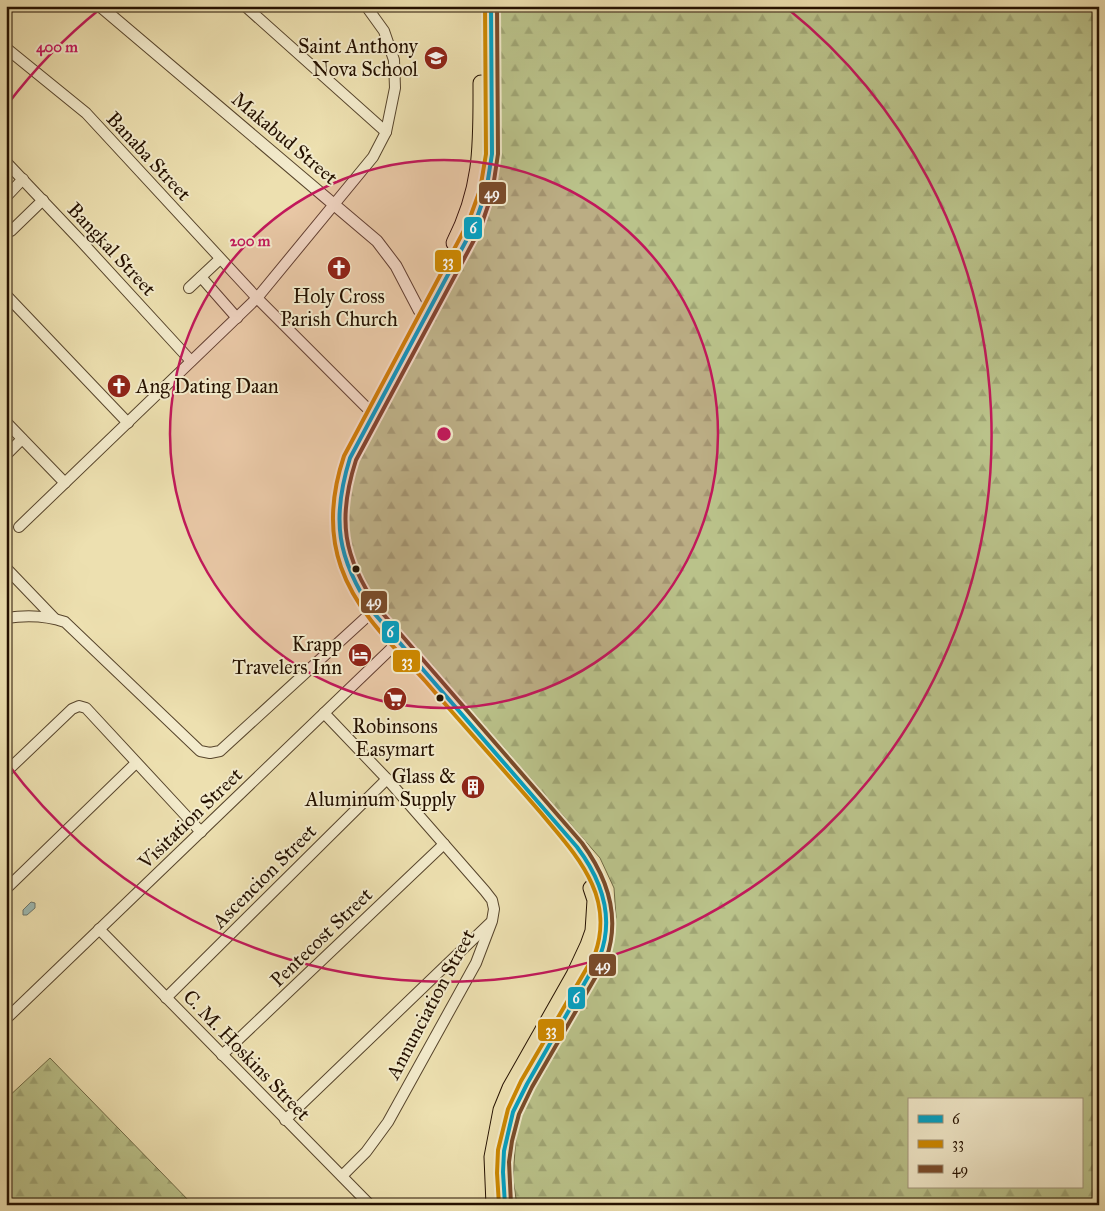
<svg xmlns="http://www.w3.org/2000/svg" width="1105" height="1211" font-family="'IM FELL Great Primer',serif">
<defs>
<pattern id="forest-firs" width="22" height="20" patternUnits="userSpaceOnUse" patternTransform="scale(1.25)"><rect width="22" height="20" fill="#bac28a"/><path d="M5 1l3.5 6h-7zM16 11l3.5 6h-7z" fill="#a0a675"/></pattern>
</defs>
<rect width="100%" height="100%" fill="#ede0b0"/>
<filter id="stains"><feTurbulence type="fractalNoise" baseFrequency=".004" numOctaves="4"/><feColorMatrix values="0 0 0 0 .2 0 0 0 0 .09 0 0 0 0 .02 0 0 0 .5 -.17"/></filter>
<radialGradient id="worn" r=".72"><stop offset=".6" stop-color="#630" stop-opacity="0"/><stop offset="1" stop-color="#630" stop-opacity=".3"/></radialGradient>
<g fill="url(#forest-firs)" stroke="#706a45" fill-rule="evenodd">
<path d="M496,6H1099V1205H517L513,1179L517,1121L608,951L616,917L614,888L600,858L371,595L360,577L352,558L347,537L345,491L354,464L478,231L497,183ZM909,1100H1081V1187H909Z"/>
<path d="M50,1058L193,1205H6V1099Z"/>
</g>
<path fill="#9dbbb5" stroke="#6d776d" d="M31,902L35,903V908L27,915H23V910Z"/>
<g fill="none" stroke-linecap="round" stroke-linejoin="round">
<g stroke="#57452c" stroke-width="12">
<g id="minor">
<path d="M245,6L386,132"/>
<path d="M6,48L86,113L257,298L366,407L375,411"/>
<path d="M6,162L80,240L191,361"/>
<path d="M6,197L23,179"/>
<path d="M11,231L43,200"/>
<path d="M201,277L237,318"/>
<path d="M189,288L220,259"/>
<path d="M6,295L128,423"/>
<path d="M6,422L65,483"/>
<path d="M6,455L22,439"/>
<path d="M19,527L257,298L373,157L386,132L395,88L394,60L384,31L366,6"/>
<path d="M6,568L54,618"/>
<path d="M6,618C26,615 45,615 65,622L200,751L210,753L220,751L372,612"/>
<path d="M324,713L387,779L485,891L492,900L494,909L492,921L476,963L388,1122L366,1152L342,1176"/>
<path d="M6,772L72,709L79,706L86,708L201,832"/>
<path d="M6,889L136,763"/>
<path d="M99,929L370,1205"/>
<path d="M166,998L387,779"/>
<path d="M6,1019L398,642"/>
<path d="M222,1055L444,844"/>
<path d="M285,1120L490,923"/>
</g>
</g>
<g stroke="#57452c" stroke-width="13">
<path id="tertiary" d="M100,6L377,241L396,266L419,310L425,317"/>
</g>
<g stroke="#251100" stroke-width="17">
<g id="primary">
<path d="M491,6L492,154L486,192L474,226L350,458C338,492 334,531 347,566C364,610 399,643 430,678C479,734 530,789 577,847C600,876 614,912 603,949C597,968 584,986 574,1002C562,1023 550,1044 538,1065C528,1082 517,1099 511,1119C502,1147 501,1176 505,1205"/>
<path d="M454,243C483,186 481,144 481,83"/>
<path d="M494,1205L492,1157L501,1110L510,1088L574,975L588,945L593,931L594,916L595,900L591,888"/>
</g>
</g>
<use href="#minor" stroke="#f3ebcc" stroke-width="10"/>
<use href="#tertiary" stroke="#f3ebcc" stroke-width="11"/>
<use href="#primary" stroke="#ede0b0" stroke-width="15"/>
<g stroke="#f3ebcc" stroke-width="8">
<path id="bus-1" d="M491,6L492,154L486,192L474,226L350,458C331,519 337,559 373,612L577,847C601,879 615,916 600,956L527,1084L513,1112L504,1151L503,1172L505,1205"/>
</g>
<g stroke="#f3ebcc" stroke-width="8">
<path id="bus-2" d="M485,6L486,154L480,190L468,223L344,456C332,492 328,530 341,567C357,613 394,647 426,682C464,726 503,769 541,813C559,835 580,857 592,884C602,906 603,931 595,954L521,1081L508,1109L498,1150L497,1173L499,1205"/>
</g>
<g stroke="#f3ebcc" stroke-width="8">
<path id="bus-3" d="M497,6L498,154L492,194L480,229L356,460C337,519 343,557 378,608L582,843C607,877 621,917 606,959L532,1087L519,1114L512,1141L509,1162L511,1204"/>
</g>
<use href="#bus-1" stroke="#02a1c4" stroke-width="4"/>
<use href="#bus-2" stroke="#cd8800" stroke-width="4"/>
<use href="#bus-3" stroke="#7a4b2a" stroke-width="4"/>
</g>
<circle cx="444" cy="434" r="274" fill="#c2185b" fill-opacity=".12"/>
<g fill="none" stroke="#c2185b" stroke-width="2.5">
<circle cx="444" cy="434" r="274"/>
<path d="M7 105A547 547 0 0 1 100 9M788 9A547 547 0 1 1 7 763"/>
</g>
<defs>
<g id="school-disc" transform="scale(1.25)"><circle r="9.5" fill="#8f2418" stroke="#f3ebcc"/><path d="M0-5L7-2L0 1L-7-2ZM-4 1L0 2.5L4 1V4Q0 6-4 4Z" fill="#fff"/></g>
<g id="church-disc" transform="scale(1.25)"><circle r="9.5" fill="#8f2418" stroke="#f3ebcc"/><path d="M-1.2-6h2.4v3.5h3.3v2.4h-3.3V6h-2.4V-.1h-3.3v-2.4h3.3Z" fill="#fff"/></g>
<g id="hotel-disc" transform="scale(1.25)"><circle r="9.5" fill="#8f2418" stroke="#f3ebcc"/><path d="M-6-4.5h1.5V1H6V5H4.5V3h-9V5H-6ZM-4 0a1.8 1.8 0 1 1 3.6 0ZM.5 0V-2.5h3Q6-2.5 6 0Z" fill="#fff"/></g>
<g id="supermarket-disc" transform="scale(1.25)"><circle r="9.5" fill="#8f2418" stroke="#f3ebcc"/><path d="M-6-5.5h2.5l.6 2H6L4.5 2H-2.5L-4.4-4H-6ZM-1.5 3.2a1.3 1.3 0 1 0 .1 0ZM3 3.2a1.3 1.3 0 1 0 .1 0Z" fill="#fff"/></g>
<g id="building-disc" transform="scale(1.25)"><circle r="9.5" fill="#8f2418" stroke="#f3ebcc"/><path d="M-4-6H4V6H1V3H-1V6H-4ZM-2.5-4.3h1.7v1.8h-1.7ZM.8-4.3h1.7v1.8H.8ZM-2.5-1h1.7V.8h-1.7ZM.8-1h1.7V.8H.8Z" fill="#fff"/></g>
</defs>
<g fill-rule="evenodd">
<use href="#school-disc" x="436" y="58"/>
<use href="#church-disc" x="339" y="268"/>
<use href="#church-disc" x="119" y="386"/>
<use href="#hotel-disc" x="360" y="655"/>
<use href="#supermarket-disc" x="395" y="699"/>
<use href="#building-disc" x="473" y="787"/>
</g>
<g fill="#251100" stroke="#f3ebcc" stroke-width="2">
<circle cx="356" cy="569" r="4.5"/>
<circle cx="440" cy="698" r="4.5"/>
</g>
<g text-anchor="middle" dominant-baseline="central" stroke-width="4" stroke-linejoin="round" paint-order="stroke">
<g font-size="20" fill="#251100" stroke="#f3ebcc" text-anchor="end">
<text x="418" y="46">Saint Anthony<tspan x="418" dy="23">Nova School</tspan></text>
<text x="339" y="296" text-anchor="middle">Holy Cross<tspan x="339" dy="23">Parish Church</tspan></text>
<text x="136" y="386" text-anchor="start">Ang Dating Daan</text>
<text x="342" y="644">Krapp<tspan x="342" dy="23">Travelers Inn</tspan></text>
<text x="395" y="726" text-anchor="middle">Robinsons<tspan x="395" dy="23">Easymart</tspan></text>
<text x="456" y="776">Glass &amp;<tspan x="456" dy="23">Aluminum Supply</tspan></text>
</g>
<g font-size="20" fill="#251100" stroke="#f3ebcc">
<text transform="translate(285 138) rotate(40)">Makabud Street</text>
<text transform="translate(149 156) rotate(47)">Banaba Street</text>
<text transform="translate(112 249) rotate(47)">Bangkal Street</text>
<text transform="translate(190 818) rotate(-44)">Visitation Street</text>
<text transform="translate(264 876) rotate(-45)">Ascencion Street</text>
<text transform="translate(321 937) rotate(-44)">Pentecost Street</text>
<text transform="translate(430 1004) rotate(-62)">Annunciation Street</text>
<text transform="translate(247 1055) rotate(46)">C. M. Hoskins Street</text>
</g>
</g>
<circle cx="444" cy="434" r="8" fill="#c2185b" stroke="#f3ebcc" stroke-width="2.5"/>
<g font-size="15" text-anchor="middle" font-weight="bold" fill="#c2185b" stroke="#f3ebcc" stroke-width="4" stroke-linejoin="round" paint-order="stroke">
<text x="57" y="52">400 m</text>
<text x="250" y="246">200 m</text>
</g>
<g stroke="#f3ebcc" stroke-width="2">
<rect x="478" y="181" width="29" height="24" rx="5" fill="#7a4b2a"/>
<rect x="463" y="216" width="20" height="24" rx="5" fill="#02a1c4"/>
<rect x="434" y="249" width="28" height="24" rx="5" fill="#cd8800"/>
<rect x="360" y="590" width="28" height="24" rx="5" fill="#7a4b2a"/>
<rect x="381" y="620" width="19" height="24" rx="5" fill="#02a1c4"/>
<rect x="392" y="649" width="29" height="24" rx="5" fill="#cd8800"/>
<rect x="588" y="953" width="29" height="24" rx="5" fill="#7a4b2a"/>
<rect x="567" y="986" width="19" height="24" rx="5" fill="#02a1c4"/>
<rect x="537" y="1018" width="28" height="24" rx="5" fill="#cd8800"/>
</g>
<g font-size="14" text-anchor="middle" font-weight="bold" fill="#fff">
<text x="492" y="198">49</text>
<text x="473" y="233">6</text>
<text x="448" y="266">33</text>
<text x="374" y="606">49</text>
<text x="390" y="637">6</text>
<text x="407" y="666">33</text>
<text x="603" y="970">49</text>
<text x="576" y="1003">6</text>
<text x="551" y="1035">33</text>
</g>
<rect width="1105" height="1211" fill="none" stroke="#ede0b0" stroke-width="25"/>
<rect x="8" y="8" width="1090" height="1196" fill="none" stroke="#251100" stroke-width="2.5"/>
<rect x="12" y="12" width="1080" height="1186" fill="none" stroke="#251100"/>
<rect x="908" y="1098" width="175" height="90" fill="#f3ebcc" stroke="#a1947a"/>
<rect x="918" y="1115" width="25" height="8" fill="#02a1c4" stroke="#a1947a"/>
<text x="952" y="1124" font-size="15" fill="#251100">6</text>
<rect x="918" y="1140" width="25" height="8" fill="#cd8800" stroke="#a1947a"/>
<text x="952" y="1148" font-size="15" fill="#251100">33</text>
<rect x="918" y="1165" width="25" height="8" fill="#7a4b2a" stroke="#a1947a"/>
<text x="952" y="1174" font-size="15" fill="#251100">49</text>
<rect width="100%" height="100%" filter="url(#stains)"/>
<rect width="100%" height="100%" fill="url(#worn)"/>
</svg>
